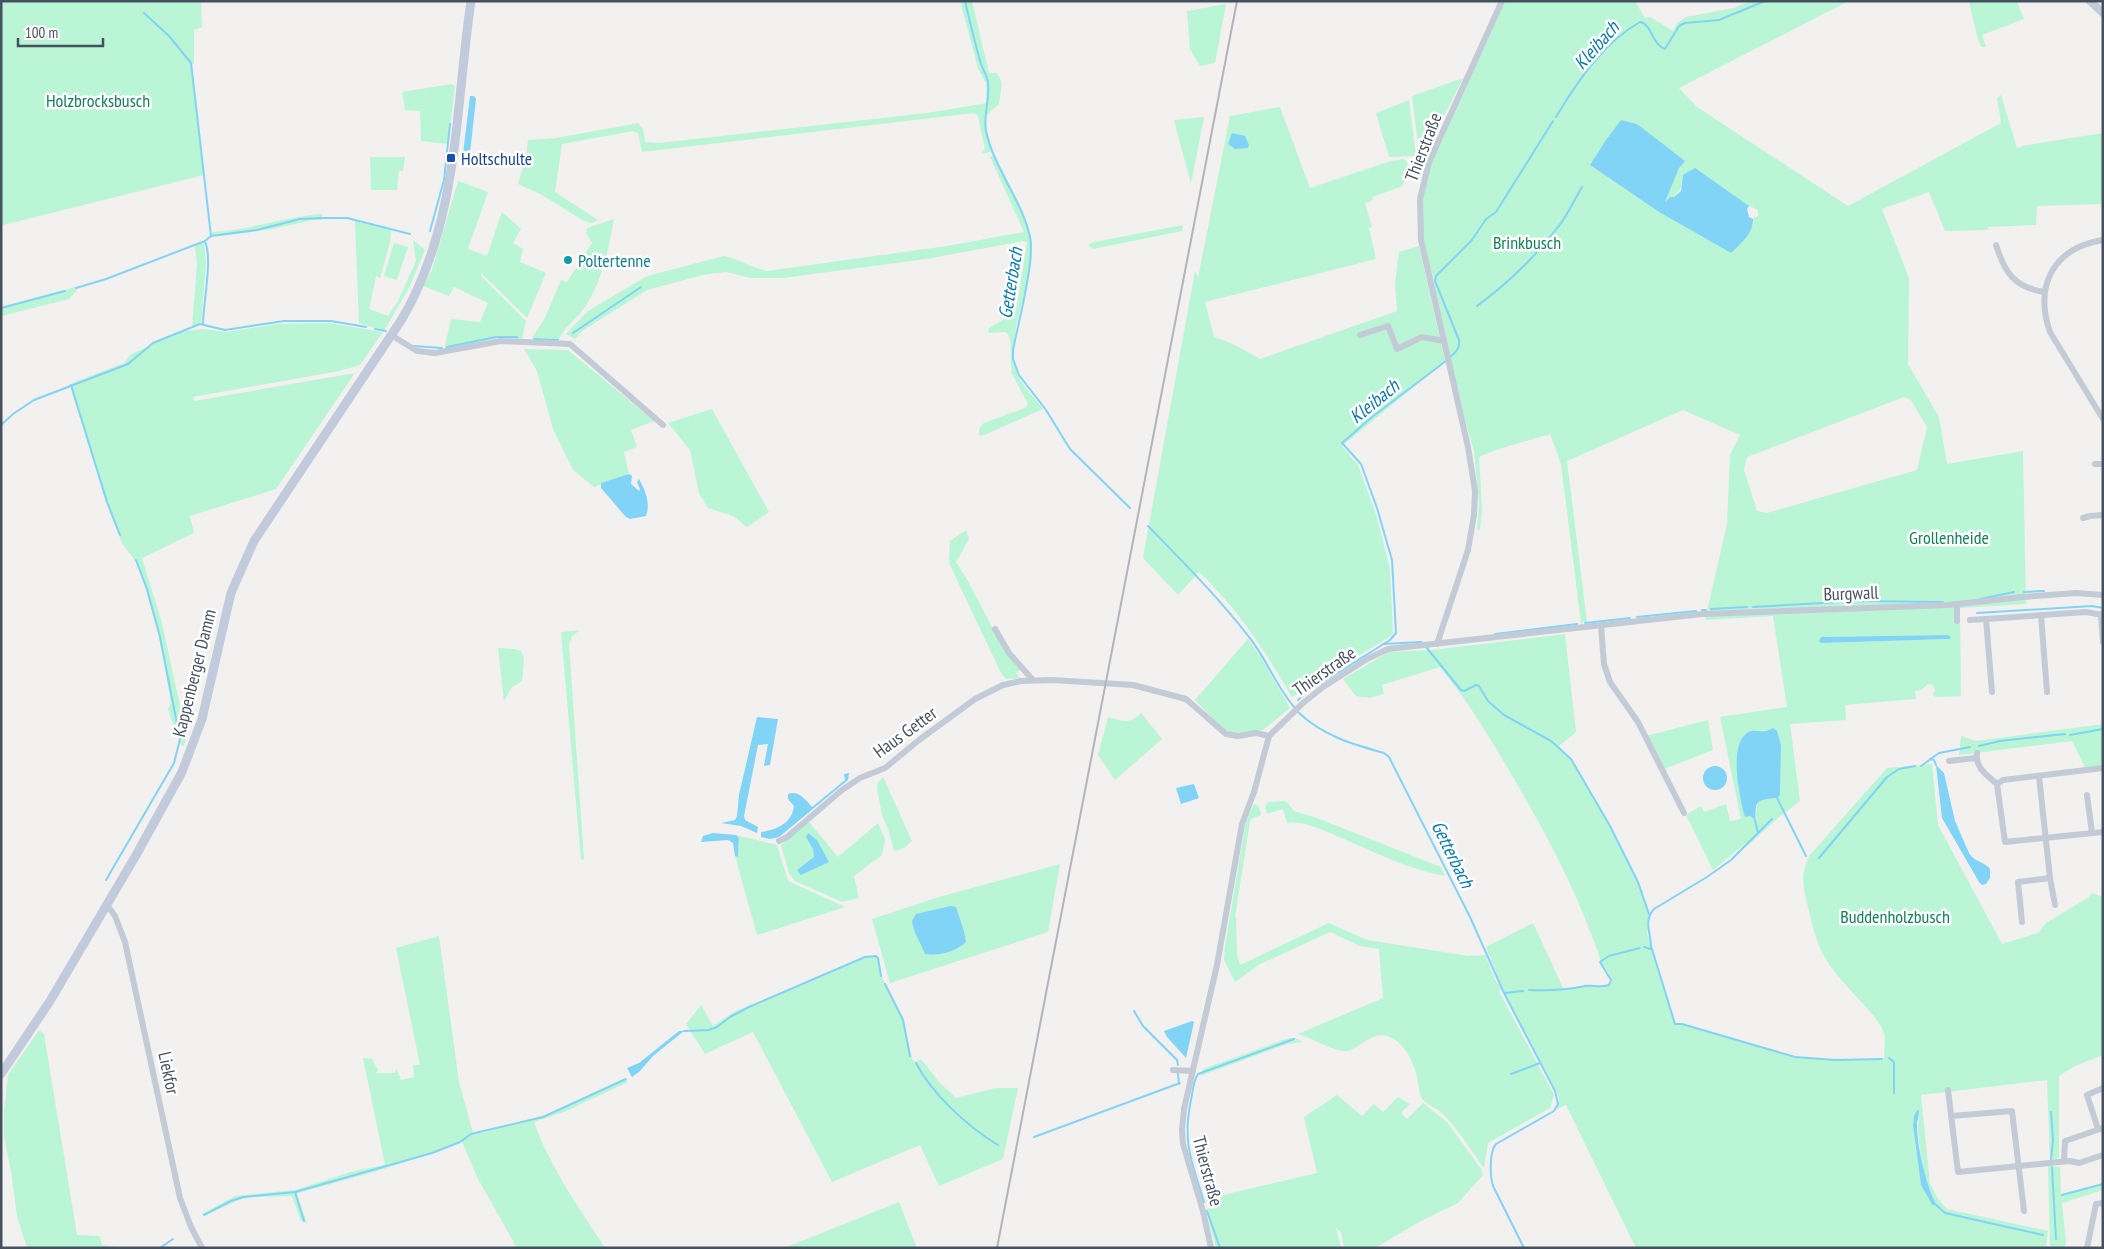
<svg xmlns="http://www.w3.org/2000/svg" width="2104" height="1249" font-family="'PT Sans Narrow',sans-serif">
<rect width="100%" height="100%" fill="#f3f0f0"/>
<g fill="#baf5d6" fill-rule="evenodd">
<path d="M1,1H201L202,27L194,30V64H192L204,175L3,225L1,222Z"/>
<path d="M960,1H972L989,73H997L1002,83L999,104L986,116L987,132L993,151L981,154L985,149L978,116L974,113L642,152L638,133L633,131L562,144L555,192L598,220L592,223L584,221L542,195L518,184L526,158L528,140L556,138L638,123L643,129L645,142L659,143L927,113L987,103L986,83L978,68Z"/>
<path d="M1504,1H1635L1645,18L1650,17L1673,31L1677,23L1686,17L1733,8L1750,1H1849L1679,88L1697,107L1848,206L2001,123L1997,98L2001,95L2017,148L2027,145L2103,133V204L2037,206L2036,225L1988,227V230L1945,231L1929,192L1882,209L1909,278L1908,364L1939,417L1947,464L2023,451L2026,604L1960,608L1961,696L1936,697L1933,695L1935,690L1933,685L1928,684L1921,690L1915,691L1916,699L1845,705L1846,720L1790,724L1800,801L1778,818L1747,846L1746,843L1713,870L1686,815L1701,806L1704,812L1726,804L1730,821L1741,819L1720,717L1787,707L1773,616L1705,620L1727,524L1730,455L1740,435L1683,410L1567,461L1587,622L1581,623L1561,464L1550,434L1496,450L1479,457L1482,508L1480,530L1477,529L1479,504L1474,451L1460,403L1423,240L1422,199L1428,170ZM1590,165L1679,168L1664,200L1665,202C1679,195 1681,190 1683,175L1758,210V216L1753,219L1754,224L1731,253L1659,212ZM1904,397L1911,400L1927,427L1917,470L1767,513L1757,511L1744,470L1747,457ZM1948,635L1949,639L1821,643L1819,641L1821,637ZM1770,729L1781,745L1774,799H1763L1758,802L1755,820L1750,816L1745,817L1738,787L1761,730L1765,731Z"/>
<path d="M1969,1H2017L2024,19L1982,35L1986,47H1982L1978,40Z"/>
<path d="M1226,4L1215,63L1200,66L1190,49L1187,11Z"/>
<path d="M1463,78L1433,138L1421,168L1412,96Z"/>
<path d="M452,84L455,86L448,144L421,141L420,111L405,110L402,92Z"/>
<path d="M1409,100L1416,156L1389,157L1376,113Z"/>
<path d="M1280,107L1310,188L1391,161L1404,159C1412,166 1406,177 1403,186L1372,197L1373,200L1365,203L1372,227L1369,228L1376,259L1205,302L1214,337L1233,344L1260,359L1397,311L1395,283L1399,252L1419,246L1445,361L1342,446L1358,465L1377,517L1390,569L1393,633L1389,637L1292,697C1266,652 1237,608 1199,572L1178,595L1143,558L1195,271L1198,278L1230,116Z"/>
<path d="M1204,117L1191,184L1174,120Z"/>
<path d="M995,155C1006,179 1029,218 1032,243C1035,283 1002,337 1018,375C1023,387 1035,398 1043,409L982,436L979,435C978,429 980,427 984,423L1025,408L1028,404L1011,372L1012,369C1008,356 1015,341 1006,332L989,333L988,329L1016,311L1027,243L1024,241L926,259L783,278H751L726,272L703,275L647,290L582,331L575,339L566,334L588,311L647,276L724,256C737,258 751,268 767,271L947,246L1024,232L990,157Z"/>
<path d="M370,157H405L403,171H399L397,190H371Z"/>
<path d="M458,181L488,192L468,249L487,256L502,212L521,229L513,243L523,249L520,262L546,273L527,318L481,273V276L526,321L522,339L497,338L444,350L451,319L480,322L488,303L454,287L449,296L423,286L432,270Z"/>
<path d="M322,214V220H313L272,229L212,237V232C249,230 285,217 322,214Z"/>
<path d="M614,219C609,247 603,277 588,302C581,316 566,324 559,339L532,338L545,318L561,280L567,282L592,243L586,233L587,228Z"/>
<path d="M355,221L391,230L390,242L380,278L376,276L369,309L388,316L398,301L416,261L413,240L425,250L409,288L384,331L359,323Z"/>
<path d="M1183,225L1182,231L1093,249L1089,246V244L1094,242Z"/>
<path d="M204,242L206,264L201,323L192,327L197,264L195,246Z"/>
<path d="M394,243L408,247L397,280L384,276Z"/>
<path d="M75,287L77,290L69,299L1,316V307Z"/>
<path d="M329,323L383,332L360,365L339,371L193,397L194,401L355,373L276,489L190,516L194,533L142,558L162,623L187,738L183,747L180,743L169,713L168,709L171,703L159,635L145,587L136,562L122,543L106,502L70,386L72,383L124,363L130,355L178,332L202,329L227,332L277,324Z"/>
<path d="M524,349L568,350L654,421L631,430L637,447L624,452L629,474L594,487L573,470L553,429L537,371Z"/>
<path d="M712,409L769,512L747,527L733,516L708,508L699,493L690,450L668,423Z"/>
<path d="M966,530L969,539L956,562L968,581L993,629L1020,670L1016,673L1020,678L1006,679L1001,673L949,563L950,541Z"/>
<path d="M580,630L572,636L569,645L584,859L581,860L561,632Z"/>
<path d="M1565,634L1576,732L1559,746L1571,759L1580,773L1609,825L1638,882L1649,914L1647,934L1650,941V949L1645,947L1636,949L1645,948L1649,949L1652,947L1675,1024H1682L1795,1057L1834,1060L1884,1059L1885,1037L1881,1026C1865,1002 1840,983 1825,958C1816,942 1812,924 1808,907C1803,888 1800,872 1810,855L1887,768L1932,764L1938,825L2002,944L2038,933L2046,923L2089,897L2092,893L2103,897V1055L2075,1066L2059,1076V1158L2050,1161L2047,1080L1921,1095L1930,1184L1938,1199L1947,1209L2048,1231L2046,1246L2050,1247L2048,1166L2060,1167L2061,1194L2103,1183V1190L2062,1203L2066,1243L2064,1248H1636L1566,1105L1557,1109L1559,1099L1557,1093L1505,993L1512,992H1504L1486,947L1533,923L1564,990L1587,986L1605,987L1610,985L1612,980L1606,969L1600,963L1609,957L1620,954L1609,956L1601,961C1581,901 1553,846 1521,791C1495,746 1473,708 1440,667L1382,685L1384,694L1369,698L1356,696L1343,679L1389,652L1432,650ZM1917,1110C1921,1116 1917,1126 1918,1133C1920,1156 1925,1182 1935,1202L1932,1204L1921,1185L1913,1125L1914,1117Z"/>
<path d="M1248,639L1262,659L1290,708L1263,730L1234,733L1224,730L1195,700Z"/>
<path d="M498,648L514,649L521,651L524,658L522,681L512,687L504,701Z"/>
<path d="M1141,713L1162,739L1115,780L1098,755L1108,717C1123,721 1130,725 1141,713Z"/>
<path d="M1708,720L1713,750L1664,769L1646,736Z"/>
<path d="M2103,724V767L2086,769L2072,741L1959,755L1961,736L1976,741Z"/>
<path d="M883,777L912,841L904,848L894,851L888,829L882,815L877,789V784Z"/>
<path d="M1284,801L1288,803L1294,811L1317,818L1441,867L1445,876C1409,870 1373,851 1339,837C1324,831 1304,820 1287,823L1283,809L1267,814L1265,807L1268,802Z"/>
<path d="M1254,804L1259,806L1261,815L1251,819L1250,821L1235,917H1236L1237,954L1240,965L1329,923L1367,940L1469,956L1485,955L1497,984H1499L1501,989L1499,991L1554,1095L1550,1108L1488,1143L1484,1168C1471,1150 1458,1129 1442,1113C1436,1108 1428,1105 1423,1100C1419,1095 1419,1087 1418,1082C1415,1065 1405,1041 1387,1036C1371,1032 1361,1047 1348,1051C1338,1054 1311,1037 1298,1034L1383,998L1379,949L1360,946L1330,932L1260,964L1235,982L1224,960L1225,946L1246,821Z"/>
<path d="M809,822L838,857L878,823L885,839L882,855L854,876L859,898L842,902L795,881L789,873L781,845Z"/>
<path d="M736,835L777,845L788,881L845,907L757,935L735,856L738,857L739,838Z"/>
<path d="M1060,864L1048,932L890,983L872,919L939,897ZM951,906L955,907L964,931L966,942C958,951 937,957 925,954L916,932Z"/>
<path d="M439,936L459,1082L473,1133H483L551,1113L625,1078L628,1082L564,1112L534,1122C550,1167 579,1208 605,1248H517L478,1179L462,1142L436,1152L374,1172L298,1193L297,1195L307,1223L301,1221L292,1196L252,1197L239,1200L203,1216L202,1214L235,1196L295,1190L354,1171L385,1165L363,1058L372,1059L378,1070L376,1073H395L396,1068L401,1080L414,1077L413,1065H420L396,948Z"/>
<path d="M869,956H878L881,975L903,1017L912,1059L916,1062L921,1059L939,1082L956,1098L996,1088H1018L1003,1159L939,1186L920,1145L832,1182L753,1032L705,1054L686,1024L701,1005L713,1026L734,1012L753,1004L754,1006Z"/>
<path d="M39,1030L44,1034L77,1235L100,1236L102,1245L126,1248H27L17,1216L11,1171L4,1136V1112L8,1075Z"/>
<path d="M1289,1038H1295L1303,1042L1287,1044L1200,1076L1203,1069Z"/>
<path d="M1337,1095L1362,1116L1374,1104L1383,1112L1398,1097L1410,1104L1401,1113L1407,1119L1423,1103L1447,1122L1481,1169L1483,1175L1458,1203L1421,1221L1382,1244L1374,1248H1344L1341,1232L1336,1228L1341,1248H1216L1206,1210L1209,1208L1206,1199L1317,1173L1304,1117Z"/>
<path d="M899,1202L917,1248H784Z"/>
</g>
<g fill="#82d4f6">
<path d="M470,96H474L476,99L469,161L467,164L462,162Z"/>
<path d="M1621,120L1637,124L1685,161L1679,168L1665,202L1670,197H1674L1681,191L1683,175L1695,168L1749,206L1747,209L1749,217L1753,219C1754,233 1740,244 1731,253L1659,212L1590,165L1606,140Z"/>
<path d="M1232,133L1245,136L1249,145L1248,148L1235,149L1228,144Z"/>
<path d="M629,474L632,476L631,484L639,491L640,489L637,482L639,479C645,490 651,503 646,516L630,519L626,517L601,488V483Z"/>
<path d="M1948,635L1951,637L1949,639L1821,643L1819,641L1821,637Z"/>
<path d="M757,717L778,719L770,765L764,766L768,744L758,745L744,816L745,820L758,827L757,833L741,826L721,823L735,820L737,816L739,795Z"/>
<path d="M1773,728L1777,731L1781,745L1780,793L1779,797C1771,800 1758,797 1756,807C1755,811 1756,816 1755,820L1750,816L1745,817C1740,799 1728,746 1747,733C1753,729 1759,732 1766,731C1768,730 1771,729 1773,728Z"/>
<path d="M1936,765L1944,773L1955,821L1969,853C1974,862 1984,861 1990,869V878L1986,884L1982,885L1979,882L1942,818Z"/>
<circle cx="1715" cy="778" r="12"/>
<path d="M849,773L848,780L779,837L770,839L761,837V832C777,830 792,823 794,806L788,799V794C798,790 806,800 812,807L845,780L844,774Z"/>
<path d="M1194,784L1199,798L1181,804L1176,788Z"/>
<path d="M713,833L736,835L739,838L738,857L735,856L733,843L728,840L701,842L703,836Z"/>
<path d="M808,833L817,840L829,862L801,875L797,870L814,857L813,849L806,837Z"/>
<path d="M951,906L956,907L964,931L966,942C958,951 937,957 925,954C921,943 913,932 912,921L916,914Z"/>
<path d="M1192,1021L1194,1022L1186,1058L1167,1037L1164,1031Z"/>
<path d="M679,1031H684L653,1056L640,1071L632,1077L627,1068L639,1063Z"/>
<path d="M1917,1110L1919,1111C1919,1115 1918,1118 1917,1122C1916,1143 1926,1184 1935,1202L1933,1206L1921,1185L1913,1125L1914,1116Z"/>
</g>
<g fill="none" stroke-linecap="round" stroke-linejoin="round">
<g stroke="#82d4f6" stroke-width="2">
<path d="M965,1C970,22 975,44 981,64C983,70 987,76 988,82C990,99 983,115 986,131C994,169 1022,200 1030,237C1035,261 1018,324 1013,350V359L1019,375L1046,410L1070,449L1130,508"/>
<path d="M144,13L169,36L191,63L211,236"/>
<path d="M1556,117C1577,82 1604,42 1640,22C1652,24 1652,45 1665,49L1679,26L1685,23L1719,20L1765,1"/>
<path d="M430,231L444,180L450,124"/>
<path d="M76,288L106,279L205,241L211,236L257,230L300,219L321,218H347L410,234"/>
<path d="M1477,306C1507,284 1535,257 1558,227C1568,215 1574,200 1582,187"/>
<path d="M1,308L65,291"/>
<path d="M203,324C203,304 213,258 205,242"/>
<path d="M375,329L386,331"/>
<path d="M573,333L641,287"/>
<path d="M534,339L558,340"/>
<path d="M413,346L442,348"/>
<path d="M447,347L496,337H517"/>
<path d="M1449,358C1456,352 1460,349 1459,340L1435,281L1436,276L1472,240L1486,219L1496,212L1553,121"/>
<path d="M71,385L107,502L120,535"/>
<path d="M1,425L13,414L34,400L128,364L153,343L200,324L225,330L284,321H331L366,327"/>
<path d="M1148,526C1183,562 1218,597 1249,637C1267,659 1276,687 1295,708"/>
<path d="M2024,592L2044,591"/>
<path d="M1980,599L2014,592"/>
<path d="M1753,607L1858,601L1943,602"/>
<path d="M1711,609L1747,607"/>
<path d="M1702,610H1706"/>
<path d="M1977,613L2092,606L2103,608"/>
<path d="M1637,617L1696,611"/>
<path d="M1585,623L1630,618"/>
<path d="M1495,634L1577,624"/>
<path d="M1383,644L1421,642L1423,643"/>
<path d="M1426,647L1461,690L1464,691L1476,685L1479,686L1488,701L1504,715L1551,741L1571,759L1610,826L1638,882L1649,914"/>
<path d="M1298,700L1307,692L1390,640L1396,633L1392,560L1377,508L1361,464L1342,443L1372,417L1446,361"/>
<path d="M1298,712C1323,736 1352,744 1384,753L1389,757L1470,917L1504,993L1555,1091L1558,1104L1554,1111L1496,1144C1489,1152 1490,1176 1493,1186L1524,1248"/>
<path d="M2070,735L2103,729"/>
<path d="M1979,746L2000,741L2065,734"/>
<path d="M1930,759L1934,760L1936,765"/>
<path d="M1921,766L1939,753L1970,747"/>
<path d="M1777,798L1806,856"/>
<path d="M1755,820L1758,833"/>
<path d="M1819,858L1887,777L1899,769L1915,766"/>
<path d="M106,880L174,763L180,739L160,637L147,589L136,560"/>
<path d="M1651,946L1675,1024H1682L1795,1057L1835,1060L1882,1059"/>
<path d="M1644,947L1650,949L1651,947C1651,933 1643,921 1654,909L1707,877L1731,860L1772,819"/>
<path d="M885,984L903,1020L910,1056"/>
<path d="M1529,990C1548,991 1566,990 1585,986C1593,985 1601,988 1609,985L1611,980L1600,962L1609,956L1640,948"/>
<path d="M1505,993L1523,991"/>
<path d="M1134,1011L1143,1026L1177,1060L1178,1065"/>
<path d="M684,1031L709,1030L717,1027L730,1017L749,1007L865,957L876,956L878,958L881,976"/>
<path d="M1889,1058L1894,1062V1093"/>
<path d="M916,1063C932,1094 968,1127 998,1145"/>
<path d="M1178,1074L1179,1084"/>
<path d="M1511,1074L1540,1063"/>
<path d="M2051,1112L2053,1140L2051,1159"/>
<path d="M1034,1137L1180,1083"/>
<path d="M2052,1167L2056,1239"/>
<path d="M295,1192L304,1221"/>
<path d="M2062,1195L2103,1184"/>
<path d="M1204,1202C1192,1162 1182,1143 1191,1100C1193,1091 1193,1081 1198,1074L1294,1039"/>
<path d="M1934,1203L1945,1213L2043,1235"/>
<path d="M1207,1211L1220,1248"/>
<path d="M204,1215L231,1201L243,1197L295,1192L432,1153L460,1142L471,1134L543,1117L626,1079"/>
<path d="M160,1248L173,1239"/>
</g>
<g stroke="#c2cbd6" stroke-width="6">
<path d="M2103,240C2053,248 2034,286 2050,332L2103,419"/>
<path d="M1996,245C2005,273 2014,287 2044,292"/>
<path d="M391,335L417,351L435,353L501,341L570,344L663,425"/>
<path d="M1360,335L1388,326L1397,349L1422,337L1444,341"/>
<path d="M2095,464H2103"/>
<path d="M2083,518L2090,516L2103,515"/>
<path d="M1957,604V621"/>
<path d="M2101,614L2103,642"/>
<path d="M2041,615L2047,692"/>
<path d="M1970,620L1986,619"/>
<path d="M1601,626L1604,664L1610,682L1638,722L1684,813"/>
<path d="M995,629L1009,653L1032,679"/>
<path d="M1437,644L1468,550L1474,515L1475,491L1468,447L1421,240L1420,199L1429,162L1502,1"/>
<path d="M1992,692L1986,619L2086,612L2103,615"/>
<path d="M1977,753C1975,768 1987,775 1997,784L2003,780L2103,768"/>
<path d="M1949,761L1976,758"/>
<path d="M1997,784L2005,842L2103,832"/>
<path d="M2087,795L2092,833"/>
<path d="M779,841L787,837L842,790L860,778L885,768L919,740L975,699L1003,685L1021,681L1052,680L1133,685L1186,699L1226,734L1238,736L1256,733L1269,736"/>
<path d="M2050,878L2055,905"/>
<path d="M107,905L115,916L125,942L180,1198L191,1227L202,1248"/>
<path d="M2022,922L2018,882L2050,878L2039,776"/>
<path d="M1173,1070L1192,1071"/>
<path d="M1948,1090L1958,1172L2070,1161L2079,1163L2103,1155"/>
<path d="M1951,1116L2012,1111L2024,1211"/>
<path d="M2098,1129L2087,1095L2103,1088"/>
<path d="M2064,1161L2065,1141L2103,1128"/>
<path d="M1211,1248L1203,1211L1183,1144L1182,1130L1184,1109L1217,965L1242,824L1254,792L1269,736L1303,703L1323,687L1367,659L1388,649L1702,614L1948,605L2023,597L2076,593L2103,595"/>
<path d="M2087,1248L2096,1204L2103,1203"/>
</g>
<path stroke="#c2cbd6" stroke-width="8" d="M2090,1L2103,13"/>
<path stroke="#c1cbdb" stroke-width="9" d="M1,1074L50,1001L135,857L182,772L202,719L231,593L254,541L402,319C459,222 455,109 471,1"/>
<path stroke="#b1b4bb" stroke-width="2" d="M997,1248L1237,1"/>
</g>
<rect fill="#1a4fb4" stroke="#fff" stroke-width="2" x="446" y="153" width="10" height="10" rx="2.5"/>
<circle fill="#0f9aa8" stroke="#fff" stroke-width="2" cx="568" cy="260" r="5"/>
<g text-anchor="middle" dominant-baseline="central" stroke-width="5" stroke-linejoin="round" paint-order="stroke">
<g font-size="18" fill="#0c8554" stroke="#fff">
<text x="98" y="100">Holzbrocksbusch</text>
<text x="1527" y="242">Brinkbusch</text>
<text x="1949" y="537">Grollenheide</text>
<text x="1895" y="916">Buddenholzbusch</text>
</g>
<g font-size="18" fill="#465160" stroke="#fff">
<text transform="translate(1423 147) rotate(-69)">Thierstraße</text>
<text transform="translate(1851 593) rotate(-2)">Burgwall</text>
<text transform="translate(1324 671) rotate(-35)">Thierstraße</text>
<text transform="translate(194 673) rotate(-76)">Kappenberger Damm</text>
<text transform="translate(905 732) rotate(-36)">Haus Getter</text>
<text transform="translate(169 1073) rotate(78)">Liekfor</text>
<text transform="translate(1208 1171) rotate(75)">Thierstraße</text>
</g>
<g font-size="18" fill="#164399" stroke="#fff" text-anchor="start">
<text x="461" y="158">Holtschulte</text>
</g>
<g font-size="18" fill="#0d838f" stroke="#fff" text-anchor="start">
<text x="578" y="260">Poltertenne</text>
</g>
<g font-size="19" font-style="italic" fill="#017bb1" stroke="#fff">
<text transform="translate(1596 45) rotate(-48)">Kleibach</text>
<text transform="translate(1010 283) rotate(-81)">Getterbach</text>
<text transform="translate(1374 401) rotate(-39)">Kleibach</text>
<text transform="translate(1453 854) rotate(64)">Getterbach</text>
</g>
</g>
<rect width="2104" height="1249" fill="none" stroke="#465160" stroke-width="5"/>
<path d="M18 38v8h85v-8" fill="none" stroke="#465160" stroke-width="2.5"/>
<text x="25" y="38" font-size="15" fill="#465160" stroke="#ffffff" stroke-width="4" paint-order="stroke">100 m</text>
</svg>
